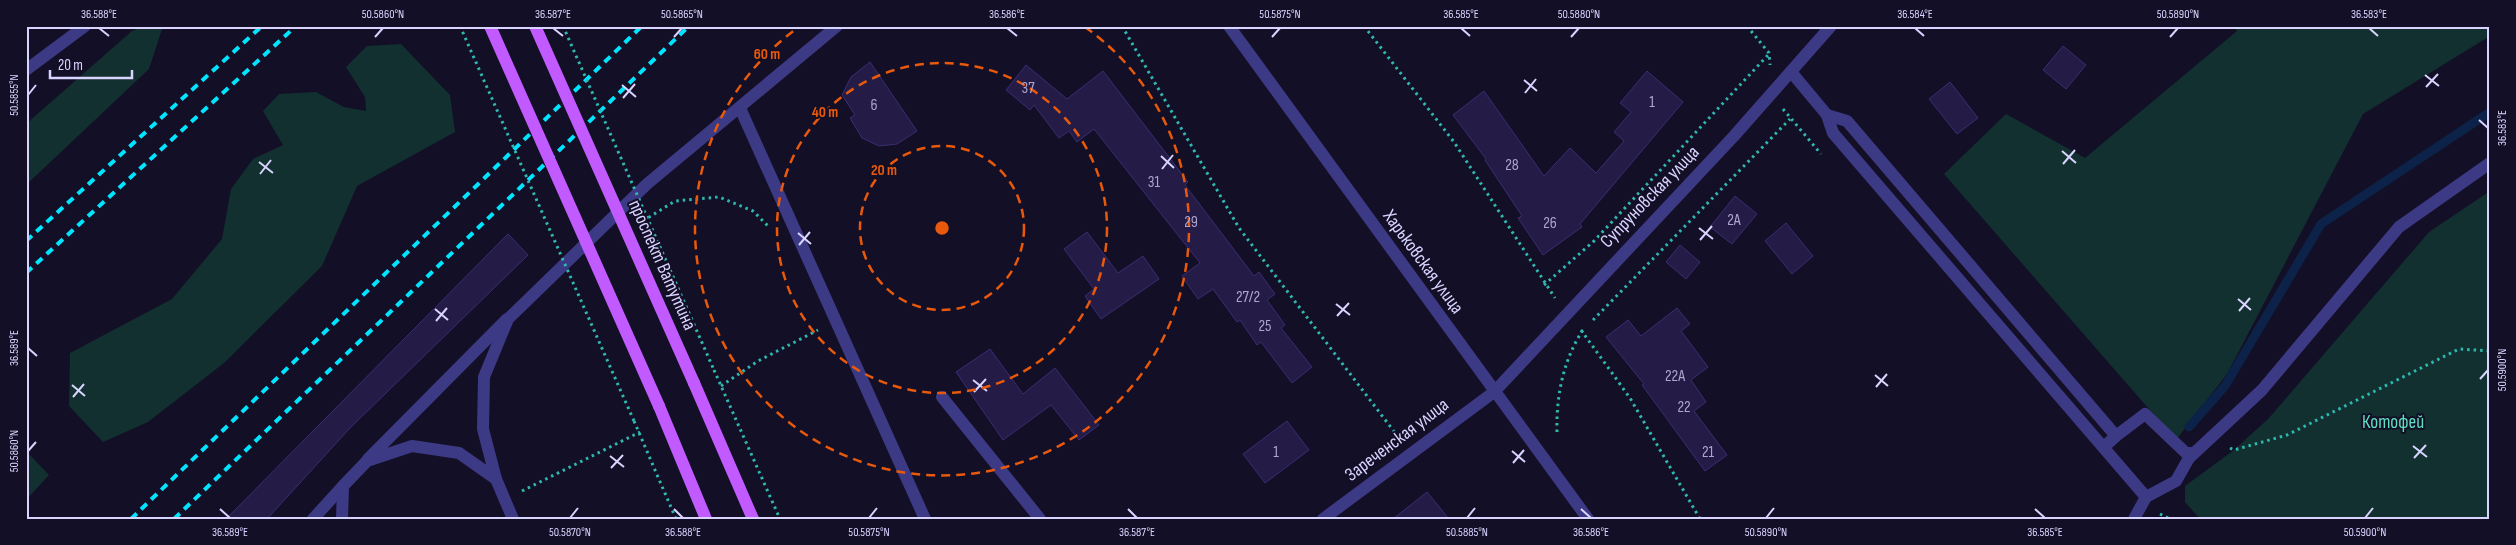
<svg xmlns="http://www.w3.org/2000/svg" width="2516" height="545" font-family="'Sofia Sans Condensed',sans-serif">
<rect width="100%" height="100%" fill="#130f26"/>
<g fill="#12302f">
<path d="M144,26H163L149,69L26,185V124L132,31Z"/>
<path d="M2233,26H2490V36L2363,114L2227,374L2176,440L1944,174L2006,114L2085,158L2237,31Z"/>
<path d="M401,44L450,95L455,132L357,186L322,266L224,363L148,422L103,442L69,406L70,353L172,299L222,239L231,189L253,159L283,145L263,111L279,94L316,92L344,107L366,111L365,97L346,67L367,46Z"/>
<path d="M2490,191V519H2200L2185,502V486L2234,450L2269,418L2429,232Z"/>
<path d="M26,451L49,475L26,500Z"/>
</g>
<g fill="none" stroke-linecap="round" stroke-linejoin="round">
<path stroke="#0c2248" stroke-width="9" d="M2189,427L2225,386L2321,224L2490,112"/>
</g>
<g fill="#241b47" stroke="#3b2d73">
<path d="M2063,46L2086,65L2066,89L2043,70Z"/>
<path d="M870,62L917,131L897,144L879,146L862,138L850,118L855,115L842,95L851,77Z"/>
<path d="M1026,65L1067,99L1103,71L1188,182L1185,185L1254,276L1259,272L1275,294L1267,300L1285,325L1281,328L1312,367L1292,383L1261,342L1257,345L1240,320L1237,322L1213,289L1198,299L1182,276L1200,263L1094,129L1077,142L1069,131L1059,138L1034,105L1030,110L1006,90Z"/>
<path d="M1647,71L1683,102L1580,224L1582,227L1543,255L1518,218L1522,216L1485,160L1486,159L1453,115L1484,91L1544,176L1570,148L1596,173L1624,141L1614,132L1631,112L1620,103Z"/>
<path d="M1950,82L1978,118L1957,134L1929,99Z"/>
<path d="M1735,196L1757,214L1732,244L1710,227Z"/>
<path d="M1786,223L1813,256L1792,274L1765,241Z"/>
<path d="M1087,232L1118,273L1143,256L1159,279L1101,319L1085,296L1094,289L1064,249Z"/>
<path d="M508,234L528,255L350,428L267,519H226Z"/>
<path d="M1680,245L1700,262L1686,279L1666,262Z"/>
<path d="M1677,308L1690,324L1681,331L1708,367L1691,380L1706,402L1694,411L1727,455L1705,471L1642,385L1644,384L1606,337L1628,320L1641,336Z"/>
<path d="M990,349L1023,394L1055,368L1099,425L1079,440L1051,405L1003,440L956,372Z"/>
<path d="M1287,421L1309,450L1265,483L1243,454Z"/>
<path d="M1427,492L1449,519H1393Z"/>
</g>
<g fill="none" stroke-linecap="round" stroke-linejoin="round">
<g stroke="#2fb8b0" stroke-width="3" stroke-dasharray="2.5 4" stroke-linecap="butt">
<path d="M1122,26L1239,228L1399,438"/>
<path d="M1364,26L1454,142L1555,298"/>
<path d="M1747,26L1769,53L1770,65"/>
<path d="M1783,109L1821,154"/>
<path d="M643,221L675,201L719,197L753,211L770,228"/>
<path d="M1544,285L1594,241L1769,54"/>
<path d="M1593,320L1790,119"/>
<path d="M1581,330L1630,398L1700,519"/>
<path d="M714,370L780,519"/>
<path d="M721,386L758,361L818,330"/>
<path d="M634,421L676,519"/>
<path d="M1557,432C1556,397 1563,360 1583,330"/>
<path d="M2230,448L2234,450L2287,435L2459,349L2490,351"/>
<path d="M522,491L640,432"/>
<path d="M2160,514L2170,519"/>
</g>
<g stroke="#3d3a85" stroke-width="12">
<path d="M1792,73L1827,115L1833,133L2146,497L2176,481L2189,458L2262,390L2399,227L2490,163"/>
<path d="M1827,115L1847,121L2116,436L2104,447"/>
<path d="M942,397L1040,519"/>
<path d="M2116,436L2145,414L2186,453H2193"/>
<path d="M368,459L507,319"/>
<path d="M313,519L343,486"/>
<path d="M342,519L343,486L367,461L412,446L459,453L496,479"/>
<path d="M1323,519L1494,392"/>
<path d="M2134,519L2146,497"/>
</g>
<g stroke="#3d3a85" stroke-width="12">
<path d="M1229,26L1588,519"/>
<path d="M26,70L85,26"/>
<path d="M740,108L925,519"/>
<path d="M513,519L496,479L483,429L484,377L508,319L647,184L837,26"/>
</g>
<path stroke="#3d3a85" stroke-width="12" d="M1494,392L1734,136L1831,26"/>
<g stroke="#c25bff" stroke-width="12">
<path d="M694,383L753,519"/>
<path d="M659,406L706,519"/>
</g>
<g stroke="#00e5ff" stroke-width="4" stroke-dasharray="8 6" stroke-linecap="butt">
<path d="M26,241L262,26"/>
<path d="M26,273L296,26"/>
<path d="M131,519L642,26"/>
<path d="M174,519L689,26"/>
</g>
<g stroke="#2fb8b0" stroke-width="3" stroke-dasharray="2.5 4" stroke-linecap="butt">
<path d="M460,26L634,421"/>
<path d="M563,26L714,370"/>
</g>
<g stroke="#c25bff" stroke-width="12">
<path d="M490,26L659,406"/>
<path d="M535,26L694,383"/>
</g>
</g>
<path fill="none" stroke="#d9d4ff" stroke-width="2" d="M99,28L109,36M553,28L563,36M1007,28L1017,36M1461,28L1470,36M1915,28L1924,36M2369,28L2378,36M375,37L383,28M674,37L682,28M1272,37L1280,28M1571,37L1579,28M2170,37L2178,28M2425,75L2439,86M1524,80L1537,91M622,85L636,97M2426,87L2438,74M1525,93L1536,79M28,95L36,85M623,98L635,84M2479,120L2488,128M2062,151L2076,163M1161,156L1174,168M259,162L273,173M2063,164L2075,150M1162,169L1173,155M260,174L271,160M1699,228L1713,239M798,233L811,244M1700,240L1712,226M799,245L810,232M2238,299L2251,310M1336,304L1350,315M435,309L448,320M2239,311L2250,298M1337,316L1349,303M436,321L447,308M28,348L37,356M1875,375L1888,386M2480,379L2488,370M973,380L987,391M72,385L85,396M1876,387L1887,374M974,392L986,379M73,397L84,384M2413,446L2427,457M28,451L36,442M1512,451L1525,462M610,456L624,467M2414,458L2426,445M1513,463L1524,450M611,468L623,455M220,509L230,518M674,509L683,518M1128,509L1137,518M1581,509L1591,518M2035,509L2045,518M570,518L578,508M869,518L877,508M1467,518L1475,508M1766,518L1774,508M2365,518L2373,508"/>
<g fill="none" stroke="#e8590c" stroke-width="2.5" stroke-dasharray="9 6">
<circle cx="942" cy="228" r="82"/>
<circle cx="942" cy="228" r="165"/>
<path d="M1085 27A247 247 0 1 1 799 27"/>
</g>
<g text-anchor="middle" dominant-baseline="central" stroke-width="4" stroke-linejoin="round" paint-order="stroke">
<g font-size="16" fill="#aca6d1">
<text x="1028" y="88">37</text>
<text x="1652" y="102">1</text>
<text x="874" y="105">6</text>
<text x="1512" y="165">28</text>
<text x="1154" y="182">31</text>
<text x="1734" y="220">2А</text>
<text x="1191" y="222">29</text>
<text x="1550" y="223">26</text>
<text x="1248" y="297">27/2</text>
<text x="1265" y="326">25</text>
<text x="1675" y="376">22А</text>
<text x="1684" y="407">22</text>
<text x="1276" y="452">1</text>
<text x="1708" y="452">21</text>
</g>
<g font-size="19" fill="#d9d4ff" stroke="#130f26">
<text transform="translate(1650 197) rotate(-46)">Супруновская улица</text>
<text transform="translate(1423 262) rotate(54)">Харьковская улица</text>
<text transform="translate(662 265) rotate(66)">проспект Ватутина</text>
<text transform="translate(1397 440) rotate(-37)">Зареченская улица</text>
</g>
<g font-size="19" fill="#5fe0c0" stroke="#130f26">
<text x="2393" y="422">Котофей</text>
</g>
</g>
<circle cx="942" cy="228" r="8" fill="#e8590c" stroke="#130f26" stroke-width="2.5"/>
<g font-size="15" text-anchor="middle" font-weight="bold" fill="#e8590c" stroke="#130f26" stroke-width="4" stroke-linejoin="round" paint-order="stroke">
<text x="767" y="59">60 m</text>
<text x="825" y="117">40 m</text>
<text x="884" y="175">20 m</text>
</g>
<rect width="2516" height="545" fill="none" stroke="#130f26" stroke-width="55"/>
<path d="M50 70v8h82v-8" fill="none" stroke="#d9d4ff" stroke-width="2.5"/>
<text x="58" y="70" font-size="15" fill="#d9d4ff" stroke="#130f26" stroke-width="4" paint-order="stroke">20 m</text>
<rect x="28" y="28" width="2460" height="490" fill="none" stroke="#d9d4ff" stroke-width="2"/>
<g font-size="12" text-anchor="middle" fill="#d9d4ff">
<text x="99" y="18">36.588°E</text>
<text x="383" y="18">50.5860°N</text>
<text x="553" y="18">36.587°E</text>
<text x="682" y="18">50.5865°N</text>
<text x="1007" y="18">36.586°E</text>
<text x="1280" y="18">50.5875°N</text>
<text x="1461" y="18">36.585°E</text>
<text x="1579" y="18">50.5880°N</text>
<text x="1915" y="18">36.584°E</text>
<text x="2178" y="18">50.5890°N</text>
<text x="2369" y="18">36.583°E</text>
<text transform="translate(14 95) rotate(-90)" y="4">50.5855°N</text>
<text transform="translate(2502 128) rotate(-90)" y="4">36.583°E</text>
<text transform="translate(14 348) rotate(-90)" y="4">36.589°E</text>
<text transform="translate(2502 370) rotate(-90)" y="4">50.5900°N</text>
<text transform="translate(14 451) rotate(-90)" y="4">50.5860°N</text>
<text x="230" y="536">36.589°E</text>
<text x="570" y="536">50.5870°N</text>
<text x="683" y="536">36.588°E</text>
<text x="869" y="536">50.5875°N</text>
<text x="1137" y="536">36.587°E</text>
<text x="1467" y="536">50.5885°N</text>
<text x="1591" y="536">36.586°E</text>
<text x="1766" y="536">50.5890°N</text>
<text x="2045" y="536">36.585°E</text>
<text x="2365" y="536">50.5900°N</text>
</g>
</svg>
